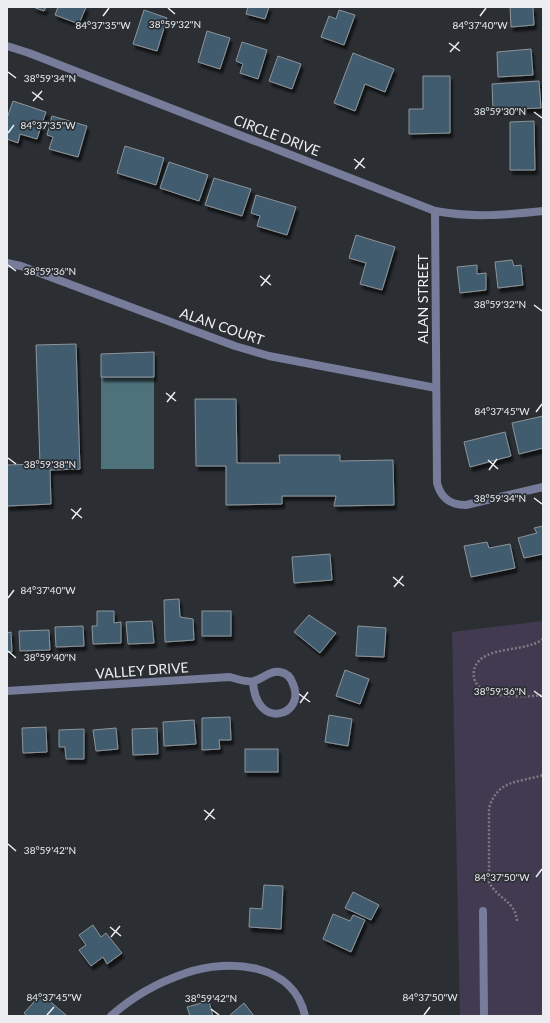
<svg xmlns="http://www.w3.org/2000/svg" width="550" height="1023" font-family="Lato,sans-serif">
<defs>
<filter id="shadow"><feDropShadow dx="2.5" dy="4.5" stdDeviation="1" flood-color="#0009"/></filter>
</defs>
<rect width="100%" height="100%" fill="#2b2f34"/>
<path fill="#413a50" d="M543,621V1016H460L452,632Z"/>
<rect fill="#4d727c" x="101" y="377" width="53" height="92"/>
<g fill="#415c6e" stroke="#8d9499" filter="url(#shadow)">
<path d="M33,7H46L44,11Z"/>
<path d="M58,7H86L79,24L55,15Z"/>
<path d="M248,7H269L265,19L246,14Z"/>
<path d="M510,7H533L534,25L511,27Z"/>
<path d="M144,10L167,18L157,51L133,44Z"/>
<path d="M339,10L355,15L344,45L321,37L329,16L336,19Z"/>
<path d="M207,31L230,38L220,69L198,62Z"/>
<path d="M242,42L267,50L258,79L240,73L243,64L236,61Z"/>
<path d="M531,49L533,75L498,77L497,52Z"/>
<path d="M353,53L394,69L385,92L365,84L355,111L334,103Z"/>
<path d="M278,56L301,64L292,89L269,81Z"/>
<path d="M423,76H450V133L409,134V109H423Z"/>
<path d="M539,81L541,108L493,110L492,84Z"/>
<path d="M13,101L46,112L37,139L20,134L18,143L7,139V118Z"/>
<path d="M52,116L87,126L78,157L49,149L53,137L47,135Z"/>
<path d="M534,121L535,170H510V122Z"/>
<path d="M125,146L164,158L156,185L117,173Z"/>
<path d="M169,162L208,175L199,201L160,188Z"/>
<path d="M214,178L251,189L242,216L205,205Z"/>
<path d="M256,195L296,207L287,235L257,226L260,216L251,213Z"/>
<path d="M356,235L395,247L382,290L360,284L366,263L349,258Z"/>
<path d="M512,260L514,266L521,265L523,285L498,288L495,262Z"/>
<path d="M477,265V274L486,273V290L460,293L457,267Z"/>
<path d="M76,344L80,469L50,470L51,504L7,506V465L40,464L36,345Z"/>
<path d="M154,352V377H101V354Z"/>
<path d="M195,399H236L237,463H280L279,455H340V461L393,460L394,505L334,506L336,496H282V504L226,505V466H196Z"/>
<path d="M543,416V448L519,454L512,423Z"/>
<path d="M505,432L511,456L470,467L464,442Z"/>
<path d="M543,526V554L524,558L518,538L537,533L534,528Z"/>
<path d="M487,542L489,548L510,544L515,568L471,577L464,546Z"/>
<path d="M330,554L332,580L294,583L292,557Z"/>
<path d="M179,599L180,617L193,619L194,640L165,642L164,600Z"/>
<path d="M97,611H114V623L121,622V643L93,644L92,626H97Z"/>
<rect x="202" y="611" width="29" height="25"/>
<path d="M309,615L336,633L320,653L294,632Z"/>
<path d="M152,621L154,643L128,644L126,622Z"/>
<path d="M83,626L84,646L56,647L55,627Z"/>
<path d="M358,626L386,628L384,657L356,656Z"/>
<path d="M49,630L50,650L20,651L19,631Z"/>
<path d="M11,632L12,652H7V633Z"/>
<path d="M345,670L369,679L360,704L336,696Z"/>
<path d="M329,715L352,719L348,746L325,742Z"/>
<path d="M230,717L231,740H219L220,749L202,750V718Z"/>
<path d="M194,720L196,744L164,746L163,722Z"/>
<path d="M46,727L47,752L23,753L22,728Z"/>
<path d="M116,728L118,749L96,751L93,730Z"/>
<path d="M157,728L158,754L133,755L132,729Z"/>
<path d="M84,729V759H66L65,747H59V730Z"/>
<rect x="245" y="749" width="33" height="23"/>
<path d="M264,885L283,886L281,929L249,927L250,908L262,909Z"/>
<path d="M353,892L379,905L371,920L345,908Z"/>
<path d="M333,914L350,921L353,915L365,920L351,952L323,939Z"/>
<path d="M93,925L101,937L106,933L122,953L107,964L103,957L91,966L79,950L86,945L79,935Z"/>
<path d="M41,994L66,1015L64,1016H27L24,1013Z"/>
<path d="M209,1001L213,1016H190L187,1007Z"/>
<path d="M244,1003L254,1016H229Z"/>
</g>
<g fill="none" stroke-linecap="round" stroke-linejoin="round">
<g stroke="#797c80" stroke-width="2.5" stroke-dasharray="2 2" stroke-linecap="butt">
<path d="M543,639C525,653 484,645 475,667C471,677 476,687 486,692C494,697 534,697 543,695"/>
<path d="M517,921C515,900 498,900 489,882V808C498,779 518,783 543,775"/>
</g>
<g stroke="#777c9a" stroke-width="8">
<path d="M7,46L29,53L435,211C473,218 505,215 543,211"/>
<path d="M435,211L437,483C441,498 450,505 466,505L543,487"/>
<path d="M7,263L21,266L235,346L269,356L436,388"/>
<path d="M7,691L230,677C237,679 248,683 254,681C263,679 270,670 280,672C287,673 291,678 293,684C307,715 256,732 253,682"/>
<path d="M483,911L484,1016"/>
<path d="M111,1016C132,997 159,982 186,973C229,958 294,963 305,1016"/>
</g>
</g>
<path fill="none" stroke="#ebedf1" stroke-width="1.5" d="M168,8L175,14M103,16L109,8M480,16L486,8M449,43L460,51M450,52L459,42M8,72L16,78M32,92L43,100M33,101L42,91M534,112L542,118M8,133L14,125M354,159L365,168M355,169L364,158M8,265L16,271M260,276L271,285M261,286L270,275M534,305L542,311M166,393L176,401M167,402L175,392M536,412L542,404M8,458L16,464M488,460L498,469M489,470L497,459M534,498L542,504M71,509L82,518M72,519L81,508M393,577L404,586M394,587L403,576M8,598L14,590M8,651L16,658M534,691L542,697M299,694L310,702M300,703L308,692M204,810L215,819M205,820L214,809M8,844L16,851M536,877L542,869M110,927L121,936M111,937L120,926M211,1009L219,1015M47,1015L54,1007M424,1015L430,1007"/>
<g text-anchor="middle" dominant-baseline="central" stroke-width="3.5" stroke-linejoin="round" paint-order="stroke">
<g font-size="14" fill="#ebedf1" stroke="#2b2f34">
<text transform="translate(277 135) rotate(21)">CIRCLE DRIVE</text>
<text transform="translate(422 299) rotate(-90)">ALAN STREET</text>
<text transform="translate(222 326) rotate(19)">ALAN COURT</text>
<text transform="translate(142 670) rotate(-4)">VALLEY DRIVE</text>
</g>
</g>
<g font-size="10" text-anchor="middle" fill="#ebedf1" stroke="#2b2f34" stroke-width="3.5" stroke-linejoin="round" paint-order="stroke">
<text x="175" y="28">38°59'32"N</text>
<text x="103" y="29">84°37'35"W</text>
<text x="480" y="29">84°37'40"W</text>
<text x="50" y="82">38°59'34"N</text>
<text x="500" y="115">38°59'30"N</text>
<text x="48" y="129">84°37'35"W</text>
<text x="50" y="275">38°59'36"N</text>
<text x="500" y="308">38°59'32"N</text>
<text x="502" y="415">84°37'45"W</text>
<text x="50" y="468">38°59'38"N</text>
<text x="500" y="502">38°59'34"N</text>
<text x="48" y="594">84°37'40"W</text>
<text x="50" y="661">38°59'40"N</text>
<text x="500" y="695">38°59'36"N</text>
<text x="50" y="854">38°59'42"N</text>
<text x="502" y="881">84°37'50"W</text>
<text x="54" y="1001">84°37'45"W</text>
<text x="430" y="1001">84°37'50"W</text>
<text x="211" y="1002">38°59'42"N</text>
</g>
<rect width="550" height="1023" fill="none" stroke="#ebedf1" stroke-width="16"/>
</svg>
